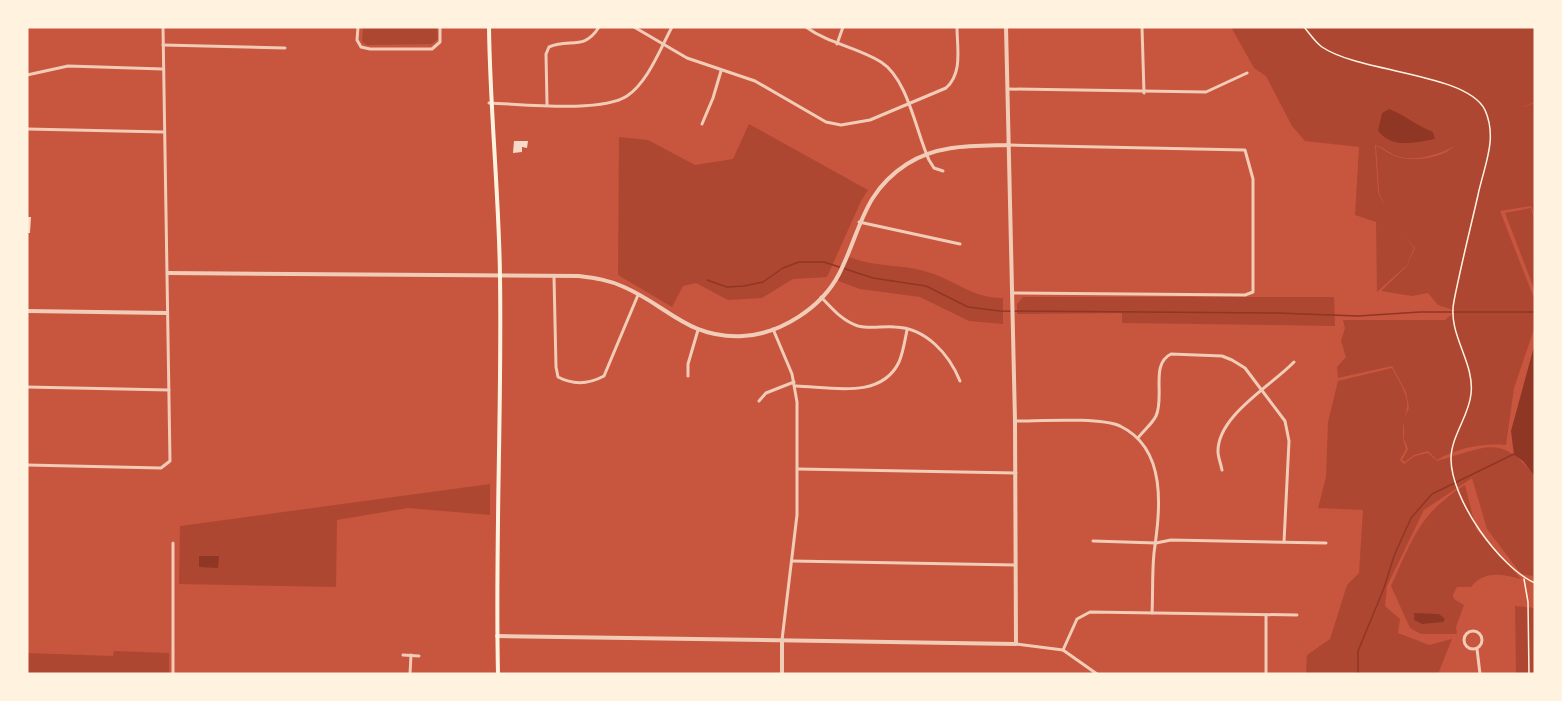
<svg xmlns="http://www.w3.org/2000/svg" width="1562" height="701" font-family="Rubik,sans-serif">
<rect width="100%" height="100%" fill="#c8553d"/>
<g fill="#ae4732" fill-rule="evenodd">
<path d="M363,27H437L438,39L432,44L367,45L362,42Z"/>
<path d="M1231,27H1535V102L1520,108L1535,103V217L1531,206L1500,211L1535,301V326L1514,388L1506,445C1483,443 1457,448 1437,460L1428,451L1414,455L1405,462L1402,460L1408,449L1404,439V418L1409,408L1406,392L1392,366L1338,378L1337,367L1346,357L1341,341L1345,328L1343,320H1445L1456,311L1438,305L1428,293L1412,296L1381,291L1407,266L1415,248L1405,235L1414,248L1407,265L1377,292L1376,222L1355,215L1359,147L1305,141L1292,126L1266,76L1254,68ZM1375,145C1383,147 1389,153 1397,156C1414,162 1440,155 1454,146C1444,158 1413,162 1398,157C1390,155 1384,149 1376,146L1379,192L1385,208L1378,192Z"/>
<path d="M749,124L868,190L861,201L827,277L793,279L762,298L728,300L696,283L683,286L672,307L618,275L619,137L648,140L695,165L733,159Z"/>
<path d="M1531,208L1535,222V291L1505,213Z"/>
<path d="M849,257C874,267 899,264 924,271C952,278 973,299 1003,298V324L969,321L920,297L860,289L841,282L838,280Z"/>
<path d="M1023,297H1334L1335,326L1122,323V313L1017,314V304Z"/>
<path d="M1392,368C1397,379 1409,395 1407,407C1404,422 1400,433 1406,449L1400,460L1404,464L1415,456L1428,453L1437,461C1485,448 1501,432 1535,477V594L1533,576L1521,574L1487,529L1472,478L1424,510L1387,586L1385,606L1400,619L1398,633L1429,645L1452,639L1438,674H1306L1307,655L1330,639L1347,585L1359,573L1363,510L1318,508L1326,477L1328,422L1338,381Z"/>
<path d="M490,484V515L408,508L337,520L336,587L179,584L180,526Z"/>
<path d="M1465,485L1476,529L1521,579C1502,574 1484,570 1471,587H1457L1453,595L1454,599L1464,605L1456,627L1457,634H1421L1410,628L1391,586C1413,538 1419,514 1465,485Z"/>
<path d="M1515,606L1535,608V674H1516Z"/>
<path d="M114,651L169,653V674H27V653L113,656Z"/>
</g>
<g fill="#8f3625">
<path d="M1389,109C1405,115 1417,126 1433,132L1435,139C1412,143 1394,149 1378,131L1382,113Z"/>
<path d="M1535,343V477L1523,461L1514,455L1511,431Z"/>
<path d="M199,556H219L218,568L199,567Z"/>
<path d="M1414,613L1439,614L1445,619L1443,622L1422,624L1414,620Z"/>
</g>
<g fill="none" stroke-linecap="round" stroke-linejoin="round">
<g stroke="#8f3625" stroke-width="1.5">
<path d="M707,280L727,287L744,286L763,282L783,268L799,262H824L873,278L926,286L968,307L1000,311L1277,313L1358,316L1420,312H1535"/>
<path d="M1358,674V651L1384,588L1394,556L1411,518L1432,494L1514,454"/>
</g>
</g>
<g fill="#f7dbc8">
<path d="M514,141H528L527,148L522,147V152L513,153Z"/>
<path d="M27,217H31L30,233H27Z"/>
</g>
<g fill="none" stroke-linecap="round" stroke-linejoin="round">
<g stroke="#fff3e0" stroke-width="1.5">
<path d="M1304,27C1310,34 1315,42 1322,47C1360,73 1467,73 1485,110C1498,139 1484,166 1478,195C1470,230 1461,265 1454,301C1447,334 1475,362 1471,394C1469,416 1451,436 1451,459C1451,499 1499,567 1535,583"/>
<path d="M1524,579L1528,602L1529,674"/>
</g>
<g stroke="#f1ccb7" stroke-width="3">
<path d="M358,27L357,40L361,47L370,49H432L440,42V27"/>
<path d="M634,27L687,58L755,81L826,122L841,125L870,120L946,88C963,73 957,48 957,27"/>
<path d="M806,27C829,44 857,47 881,62C908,79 916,132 929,160L934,168L943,171"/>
<path d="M1142,27L1144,93"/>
<path d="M837,44L843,27"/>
<path d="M163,45L285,48"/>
<path d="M27,75L68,66L163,69"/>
<path d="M1008,89L1206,92L1247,73"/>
<path d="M489,103C522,104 601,113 627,96C648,82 660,49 672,27"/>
<path d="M547,104L546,54L549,47C570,38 584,51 599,27"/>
<path d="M702,124L713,98L721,71"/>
<path d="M27,129L164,132"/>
<path d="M1009,145L1245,150L1253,179V292L1245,295L1012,293"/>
<path d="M859,222L960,244"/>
<path d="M554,277L556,367L558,377C573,385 589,384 604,376L638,295"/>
<path d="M821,297C832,308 842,321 858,326C869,329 883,326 895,327C926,328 949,354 960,381"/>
<path d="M773,329L792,374L797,402V515L782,640"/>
<path d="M688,376V364L698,330"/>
<path d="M796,386C830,387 881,400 899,362C903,353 905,340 907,330"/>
<path d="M27,387L169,390"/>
<path d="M759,401L766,393L794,382"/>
<path d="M1015,421C1040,421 1099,417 1120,426C1168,449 1160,510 1154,553C1152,573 1153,593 1152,613"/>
<path d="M1138,438C1143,431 1152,424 1156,416C1165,397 1150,364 1171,354L1222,356L1232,360L1245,368L1285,421L1289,441L1284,542"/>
<path d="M27,465L161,468L170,461L163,27"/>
<path d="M798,469L1016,473"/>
<path d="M1222,470C1221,464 1218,457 1218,452C1217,416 1271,386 1294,362"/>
<path d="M1093,541L1156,543L1171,540L1326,543"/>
<path d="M173,543V674"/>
<path d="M792,561L1015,565"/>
<circle cx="1473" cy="640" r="9"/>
<path d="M1016,644L1063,650L1097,674"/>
<path d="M1477,649L1480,674"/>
<path d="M1063,650L1077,619L1090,612L1297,615"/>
<path d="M403,655L419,656"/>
<path d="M410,674L411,655"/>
<path d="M1266,674V615"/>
</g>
<g stroke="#f1ccb7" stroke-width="4">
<path d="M168,273L579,276C595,278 609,280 624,287C668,306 688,339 743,336C781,334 822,307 839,274C861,231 862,193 907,164C938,144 974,146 1009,145"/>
<path d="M27,311L167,313"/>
<path d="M497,636L1016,644L1015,421L1006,27"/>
<path d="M782,642V674"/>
</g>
<path stroke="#fff3e0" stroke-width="4" d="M489,27C490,111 499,194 500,277C502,410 495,542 498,674"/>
</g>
<rect width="1562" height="701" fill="none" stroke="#fff3e0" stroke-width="57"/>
</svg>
